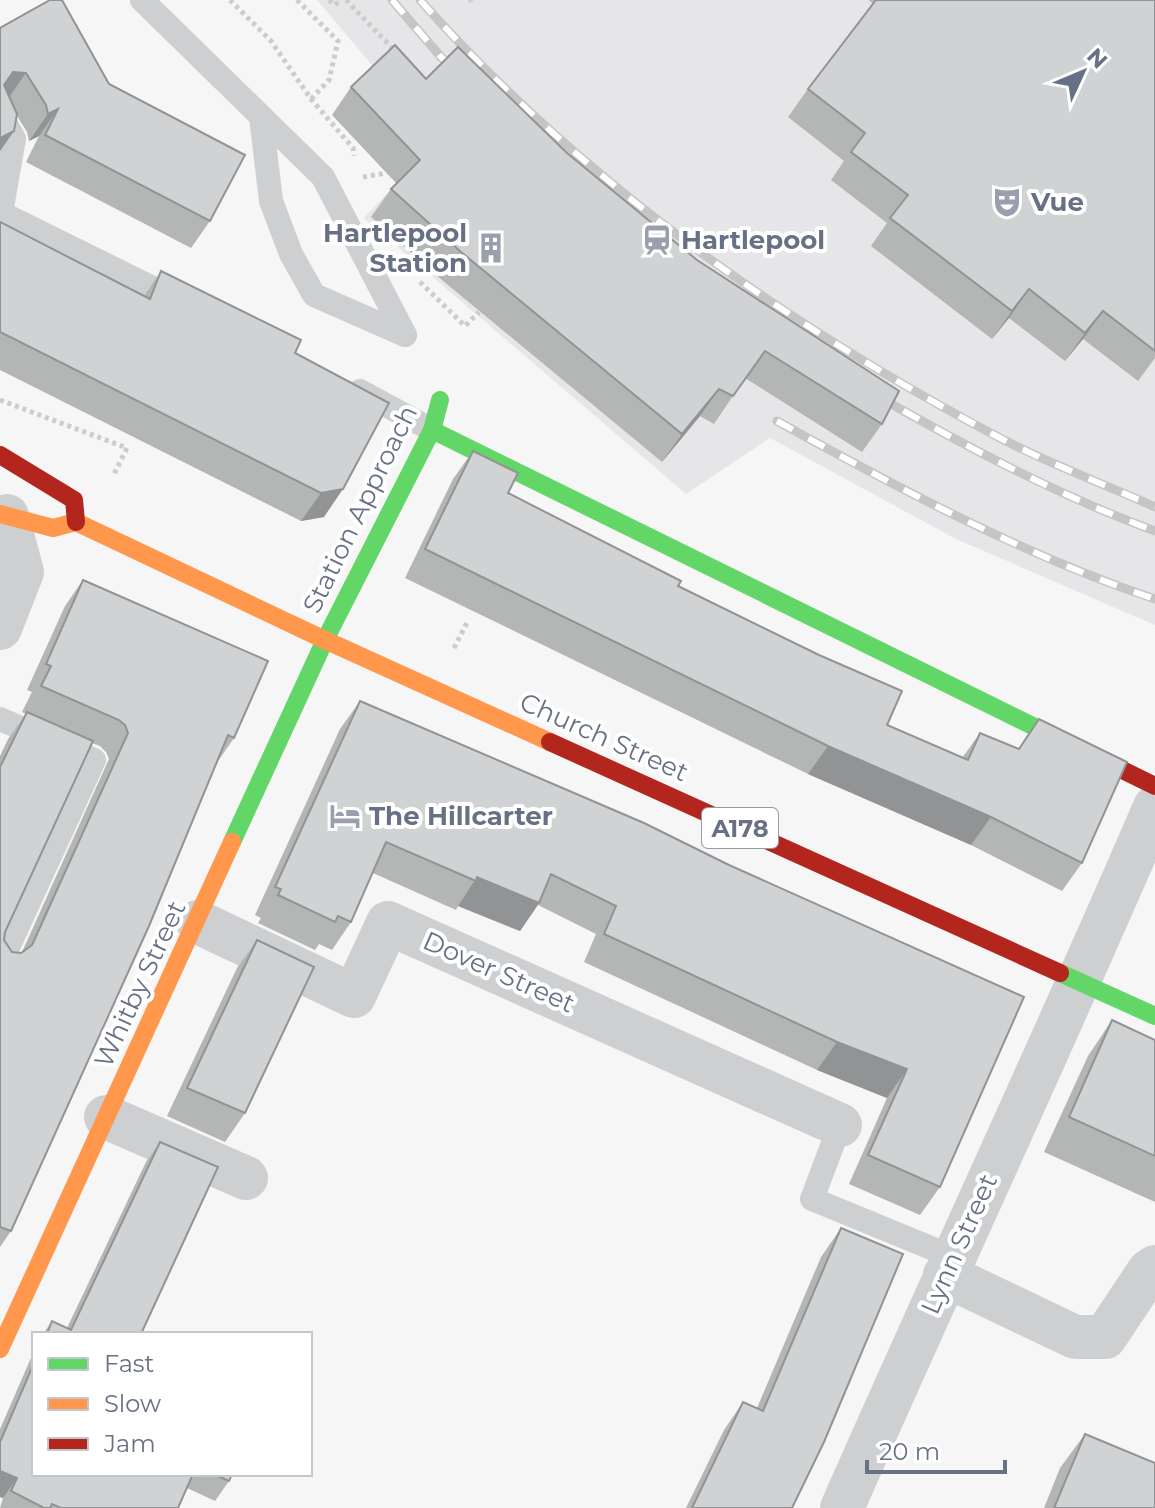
<svg xmlns="http://www.w3.org/2000/svg" width="1155" height="1508" font-family="Montserrat,sans-serif">
<rect width="100%" height="100%" fill="#f6f6f6"/>
<path fill="#e6e6e8" d="M317,0H1155V625L956,539L770,438L686,494L364,218L436,141Z"/>
<g fill="none" stroke-linecap="round" stroke-linejoin="round">
<g stroke="#cccccd" stroke-width="5" stroke-dasharray="4 4" stroke-linecap="butt">
<path d="M230,0L271,41L311,99L353,148L354,156"/>
<path d="M297,0L338,41L329,80L311,99"/>
<path d="M329,0L335,5L340,0"/>
<path d="M346,0L397,53"/>
<path d="M470,0L471,2"/>
<path d="M363,177L387,173"/>
<path d="M420,282L465,326L479,312"/>
<path d="M0,400L127,448L113,476"/>
<path d="M454,648L468,621"/>
</g>
<g stroke="#cecfd1" stroke-width="24">
<path d="M142,0L323,177L405,335"/>
<path d="M0,113L14,139L1,213L177,300"/>
<path d="M261,117L271,201L291,254L314,295L405,335"/>
<path d="M360,391L432,430"/>
<path d="M0,719L94,760L0,965"/>
<path d="M840,1125L812,1199L953,1257"/>
</g>
<g stroke="#cecfd1" stroke-width="44">
<path d="M0,628L22,572L7,516"/>
<path d="M198,922L354,996L388,923L840,1125"/>
<path d="M106,1117L246,1178"/>
<path d="M945,1275L1075,1337H1105L1149,1271L1155,1267"/>
<path d="M842,1508C945,1274 1054,1042 1155,807"/>
</g>
<g stroke="#63d668" stroke-width="18">
<path d="M432,430L1049,734"/>
<path d="M232,842L325,640L432,430L440,400"/>
<path d="M1060,973L1155,1016"/>
</g>
<g stroke="#ff974d" stroke-width="18">
<path d="M0,514L53,528L76,522L325,640L550,742"/>
<path d="M0,1349L232,842"/>
</g>
<g stroke="#b3261e" stroke-width="18">
<path d="M0,455L74,500L76,522"/>
<path d="M1049,734L1155,786"/>
<path d="M550,742L1060,973"/>
</g>
<g stroke="#c5c5c6" stroke-width="9">
<g id="rail">
<path d="M392,0L441,57L462,76"/>
<path d="M420,0C582,182 786,325 1000,438C1050,464 1104,484 1155,507"/>
<path d="M872,393C963,445 1057,495 1155,531"/>
<path d="M777,421C898,488 1023,555 1155,599"/>
</g>
</g>
<use href="#rail" stroke="#fff" stroke-width="6" stroke-dasharray="18" stroke-linecap="butt"/>
</g>
<g fill="#b4b5b5" fill-rule="evenodd">
<path d="M869,0H1155V358L1138,381L1083,339L1065,361L1009,318L992,339L871,246L887,223L831,180L844,161L788,117L808,89L873,4Z"/>
<path d="M0,28L109,84L210,221L191,248L26,162L39,136L29,141L27,132L17,116L14,131L0,151Z"/>
<path d="M426,79L567,153L882,424L862,452L745,378L714,424L700,416L662,462L442,280L371,217L391,189L396,183L332,115L351,87Z"/>
<path d="M0,223L144,296L161,271L295,353L389,403L324,517L301,521L0,370Z"/>
<path d="M473,451L508,493L678,586L887,725L962,758L980,733L1018,749L1039,719L1082,863L1062,891L971,845L808,774L405,578L453,479Z"/>
<path d="M83,580L234,738L218,761L11,1231L0,1247V756L8,739L26,714L22,712L32,692L27,690L65,606ZM92,743L100,746L106,752L109,759L22,952L21,953L12,952L4,940L5,932Z"/>
<path d="M360,701L1024,997L940,1187L920,1215L849,1184L887,1098L817,1070L584,962L596,934L538,905L520,931L458,906L456,910L373,873L351,922L332,950L319,944L315,950L258,923L261,918L255,915L340,729Z"/>
<path d="M257,940L245,1113L225,1142L167,1116L237,968Z"/>
<path d="M1112,1020L1155,1040V1202L1044,1152L1088,1056Z"/>
<path d="M160,1142L141,1334H43L52,1321L67,1328L146,1162Z"/>
<path d="M841,1228L792,1508H686L724,1430L743,1402L757,1408L821,1257Z"/>
<path d="M34,1351V1474H232L229,1481L215,1501L187,1488L178,1508H0L3,1498L0,1497V1429Z"/>
<path d="M1085,1434L1155,1508H1044L1060,1468Z"/>
</g>
<g fill="#929394">
<path d="M13,72L26,73L7,100L0,90Z"/>
<path d="M58,109L39,136L29,141L48,114Z"/>
<path d="M14,131L0,151V138Z"/>
<path d="M1029,289L1009,318L992,339L1012,311Z"/>
<path d="M1103,311L1083,339L1065,361L1085,333Z"/>
<path d="M719,389L700,416L662,462L682,434Z"/>
<path d="M343,489L324,517L301,521L321,493Z"/>
<path d="M828,746L991,817L971,845L808,774Z"/>
<path d="M477,877L539,903L520,931L458,906Z"/>
<path d="M837,1042L907,1069L887,1098L817,1070Z"/>
<path d="M0,1471L17,1478L3,1498L0,1497Z"/>
</g>
<g fill="#d1d2d3" stroke="#929394" stroke-width="2">
<path d="M50,0H62L109,84L245,155L210,221L45,135L58,109L48,114L46,105L26,73L13,72L4,85L17,114L14,131L0,138V28Z"/>
<path d="M876,0H1155V351L1103,311L1085,333L1029,289L1012,311L890,218L908,195L851,152L865,133L808,89Z"/>
<path d="M395,45L426,79L458,47L567,153L697,260L899,391L882,424L765,351L733,396L719,389L682,434L461,252L391,189L420,160L351,87Z"/>
<path d="M0,222L150,299L161,271L301,340L295,353L389,403L343,489L321,493L0,332Z"/>
<path d="M473,451L518,473L508,493L681,581L678,586L819,655L902,691L887,725L968,760L980,733L1019,749L1039,719L1127,762L1082,863L991,817L828,746L425,549Z"/>
<path d="M83,580L268,661L234,738L228,735L149,926L11,1231L0,1227V767L27,712L93,741L5,932L4,940L12,952L21,953L32,945L128,733L125,725L119,720L41,686L51,666L46,664Z"/>
<path d="M360,701L644,823L729,865L1024,997L940,1187L868,1155L907,1069L837,1042L604,934L616,906L551,874L539,903L477,877L476,881L386,842L351,922L338,916L335,922L278,895L281,889L275,887Z"/>
<path d="M257,940L314,967L245,1113L187,1088Z"/>
<path d="M1112,1020L1155,1040V1156L1069,1117Z"/>
<path d="M160,1142L218,1167L141,1334H47L52,1321L71,1330Z"/>
<path d="M841,1228L903,1254L824,1442L792,1508H692L743,1402L763,1411Z"/>
<path d="M34,1363V1474H193L178,1508H61L52,1504L50,1508H44L11,1491L17,1478L0,1471V1442Z"/>
<path d="M1085,1434L1155,1463V1508H1054Z"/>
<path d="M213,1474H232L229,1481Z"/>
</g>
<defs>
<g id="theatre-bare" transform="scale(2.4)"><path d="M-5-5.5Q0-4 5-5.5V0Q5 5 0 6Q-5 5-5 0ZM-3.3-2.5H-1v1.5H-3.3ZM1-2.5H3.3v1.5H1ZM-2.8 1Q0 5.5 2.8 1Z" fill="#999fad" stroke="#fff" stroke-width="2.5" paint-order="stroke"/></g>
<g id="station-bare" transform="scale(2.4)"><path d="M-3-6H3Q5-6 5-4V2Q5 4 3 4L4.5 6H3L1.5 4h-3L-3 6H-4.5L-3 4Q-5 4-5 2V-4Q-5-6-3-6ZM-3.5-4v3h7v-3ZM-3.5 1v1.5H-2V1ZM2 1v1.5H3.5V1Z" fill="#999fad" stroke="#fff" stroke-width="2.5" paint-order="stroke"/></g>
<g id="building-bare" transform="scale(2.4)"><path d="M-4-6H4V6H1V3H-1V6H-4ZM-2.5-4.3h1.7v1.8h-1.7ZM.8-4.3h1.7v1.8H.8ZM-2.5-1h1.7V.8h-1.7ZM.8-1h1.7V.8H.8Z" fill="#999fad" stroke="#fff" stroke-width="2.5" paint-order="stroke"/></g>
<g id="hotel-bare" transform="scale(2.4)"><path d="M-6-4.5h1.5V1H6V5H4.5V3h-9V5H-6ZM-4 0a1.8 1.8 0 1 1 3.6 0ZM.5 0V-2.5h3Q6-2.5 6 0Z" fill="#999fad" stroke="#fff" stroke-width="2.5" paint-order="stroke"/></g>
</defs>
<g fill-rule="evenodd">
<use href="#theatre-bare" x="1007" y="202"/>
<use href="#station-bare" x="657" y="240"/>
<use href="#building-bare" x="491" y="248"/>
<use href="#hotel-bare" x="345" y="816"/>
</g>
<g text-anchor="middle" dominant-baseline="central" stroke-width="8" stroke-linejoin="round" paint-order="stroke">
<rect fill="#fff" stroke="#959baa" stroke-width="2" x="702" y="808" width="76" height="40" rx="6"/>
<g font-size="24" font-weight="bold" fill="#677085">
<text x="740" y="828">A178</text>
</g>
<g font-size="26" font-weight="bold" fill="#677085" stroke="#fff" text-anchor="start">
<text x="1031" y="202">Vue</text>
<text x="467" y="233" text-anchor="end">Hartlepool<tspan x="467" dy="30">Station</tspan></text>
<text x="681" y="240">Hartlepool</text>
<text x="369" y="816">The Hillcarter</text>
</g>
<g font-size="26" fill="#677085" stroke="#fff">
<text transform="translate(360 509) rotate(-64)">Station Approach</text>
<text transform="translate(604 737) rotate(24)">Church Street</text>
<text transform="translate(499 972) rotate(24)">Dover Street</text>
<text transform="translate(140 984) rotate(-65)">Whitby Street</text>
<text transform="translate(959 1244) rotate(-66)">Lynn Street</text>
</g>
</g>
<rect x="32" y="1332" width="280" height="144" fill="#ffffff" stroke="#c2c6ce" stroke-width="2"/>
<rect x="48" y="1358" width="40" height="12" fill="#63d668" stroke="#c2c6ce" stroke-width="2"/>
<text x="104" y="1372" font-size="24" fill="#677085">Fast</text>
<rect x="48" y="1398" width="40" height="12" fill="#ff974d" stroke="#c2c6ce" stroke-width="2"/>
<text x="104" y="1412" font-size="24" fill="#677085">Slow</text>
<rect x="48" y="1438" width="40" height="12" fill="#b3261e" stroke="#c2c6ce" stroke-width="2"/>
<text x="104" y="1452" font-size="24" fill="#677085">Jam</text>
<g transform="translate(1083 72) rotate(46)" stroke="#ffffff" stroke-width="6" paint-order="stroke">
<path d="M0-6L14 30L0 20L-14 30Z" fill="#677085"/>
<text y="-12" font-size="22" font-weight="bold" text-anchor="middle" fill="#677085">N</text>
</g>
<path d="M867 1460v12h138v-12" fill="none" stroke="#677085" stroke-width="4"/>
<text x="879" y="1460" font-size="24" fill="#677085" stroke="#ffffff" stroke-width="6" paint-order="stroke">20 m</text>
</svg>
